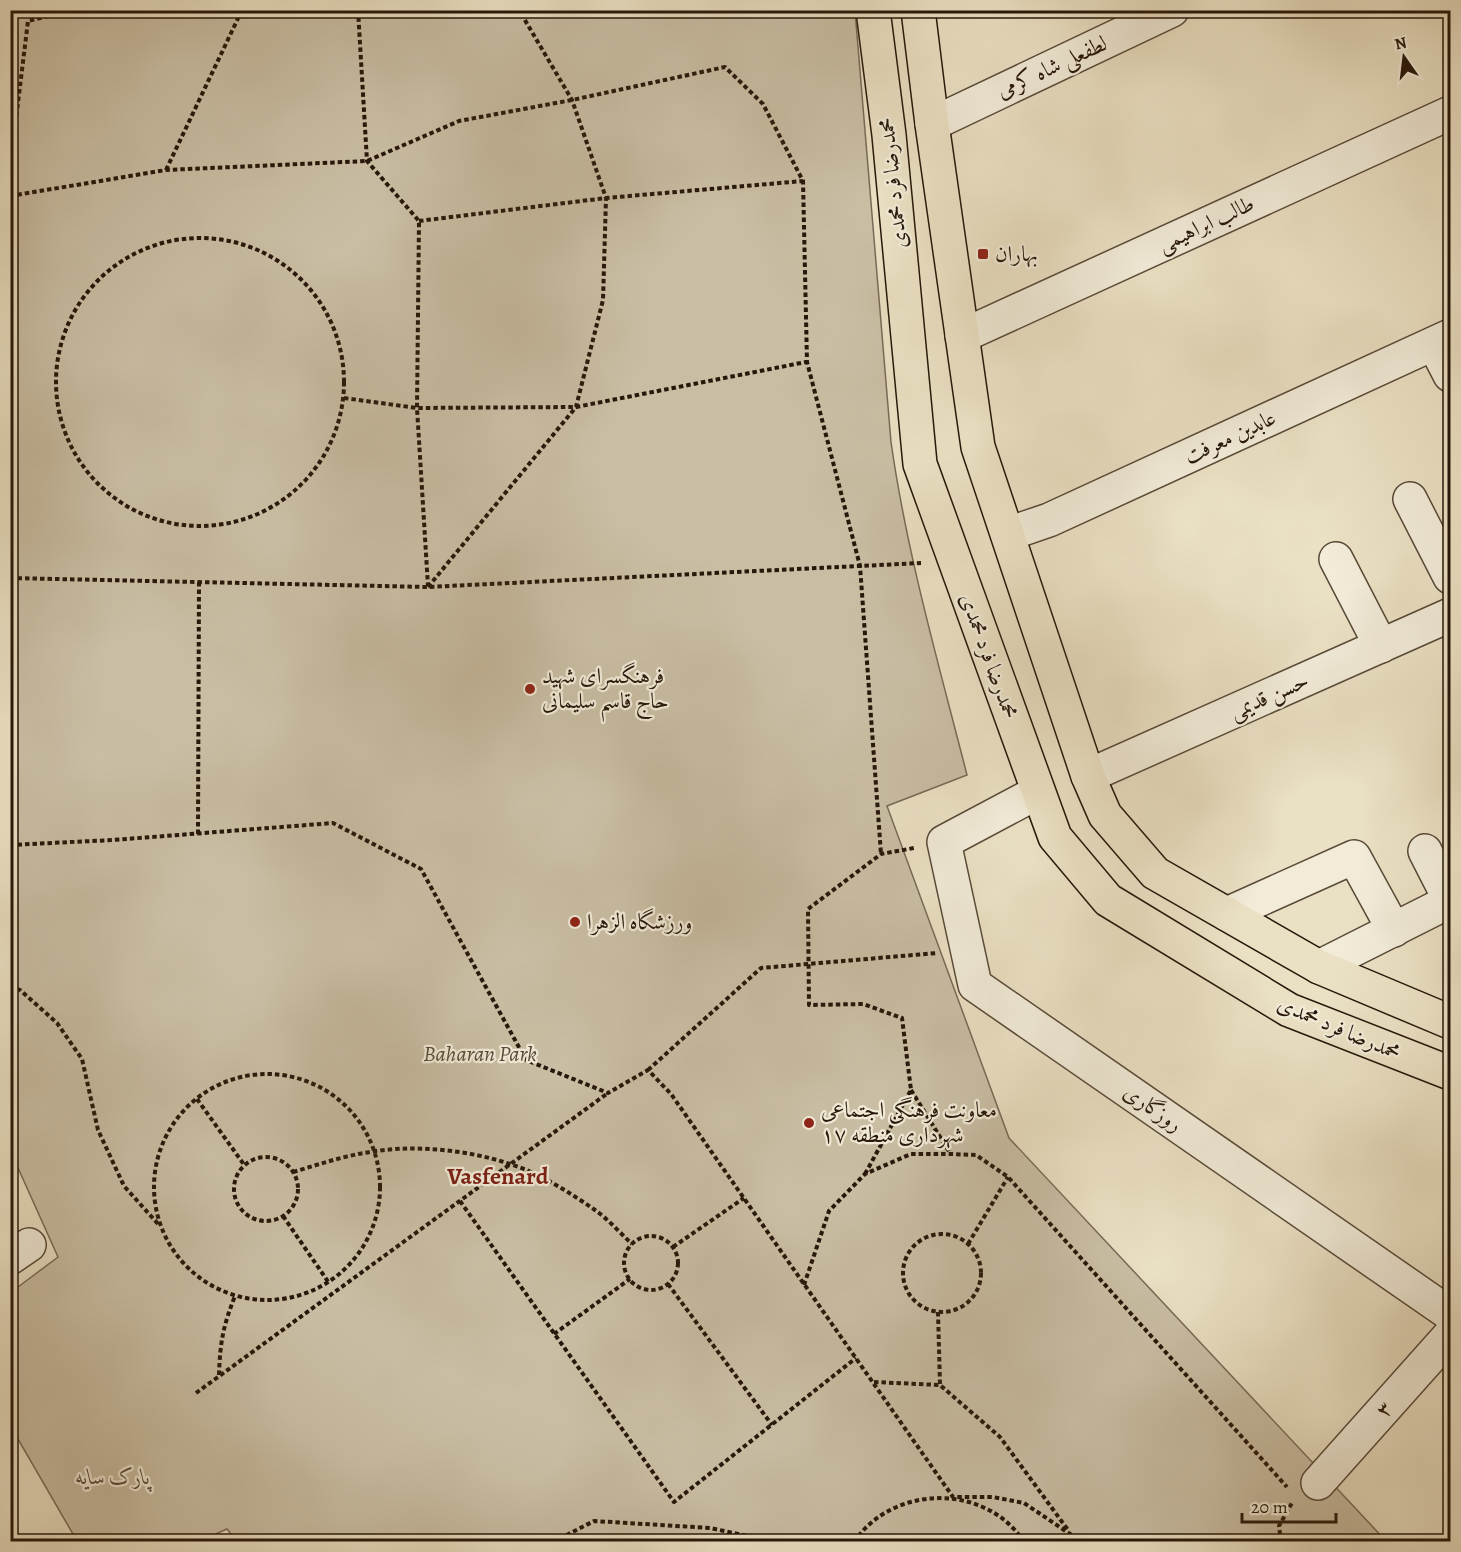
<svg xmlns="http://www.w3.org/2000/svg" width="1461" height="1552" font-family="Alegreya,Amiri,serif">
<rect width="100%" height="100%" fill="#eae0c3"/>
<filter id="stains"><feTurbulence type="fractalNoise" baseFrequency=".00333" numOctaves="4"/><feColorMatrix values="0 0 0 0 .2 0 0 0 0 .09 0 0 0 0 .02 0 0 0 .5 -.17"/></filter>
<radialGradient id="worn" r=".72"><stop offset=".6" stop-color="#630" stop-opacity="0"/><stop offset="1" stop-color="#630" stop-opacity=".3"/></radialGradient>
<path fill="#c9bea4" stroke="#786a57" stroke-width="1.5" d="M11,11H855L891,442C907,555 939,665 967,775L887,806L1009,1138L1386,1541L237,1542L227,1529L200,1541H77L11,1427L10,1293L58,1257L10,1150Z"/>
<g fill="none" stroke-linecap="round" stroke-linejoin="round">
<g stroke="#584938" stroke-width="36">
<g id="minor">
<path d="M932,124L1172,10"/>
<path d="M962,336L1450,113"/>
<path d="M1434,344L1450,375"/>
<path d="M1410,499L1450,577"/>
<path d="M1008,534L1049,520L1450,336"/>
<path d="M1336,559L1381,646"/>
<path d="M1088,776L1450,615"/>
<path d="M1038,792L944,842L975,985L1450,1314"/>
<path d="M1425,851L1450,900"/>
<path d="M1227,914L1354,857L1394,930"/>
<path d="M1319,967L1450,901"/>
<path d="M10,1258L29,1245"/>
<path d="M1318,1483L1450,1335"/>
</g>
</g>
<g stroke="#27170a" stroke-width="36">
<g id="major">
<path d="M873,10L889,135L920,464L1055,837L1108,900L1289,1010L1450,1073"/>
<path d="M918,10L932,124L978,447L1088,776L1105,815L1155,873L1319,967L1450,1022"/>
</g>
</g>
<g stroke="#27170a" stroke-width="4" stroke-dasharray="4.5 3" stroke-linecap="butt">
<path d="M358,10L367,161L419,221L417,408L428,586"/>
<path d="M10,168L28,21L74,10"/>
<path d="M166,170L242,10"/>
<path d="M10,196L166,170L367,161L459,121L572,100L725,67L763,104L803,181L807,362L860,566L881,854"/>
<path d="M419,221L606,198L803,181"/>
<circle cx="200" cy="382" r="144"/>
<path d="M344,398L417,408L576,407L806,362"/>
<path d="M10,578L428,587L921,563"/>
<path d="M428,587L576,407L603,300L606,198L572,100L519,10"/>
<path d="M198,834L199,582"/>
<path d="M10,845L113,840L333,823L421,869L526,1060L608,1093L648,1070L671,1094L953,1497H993L1024,1503L1082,1542"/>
<path d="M10,986L20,990L57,1023L82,1059L98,1130L124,1186L159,1225"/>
<path d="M648,1070L761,968L937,953"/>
<circle cx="267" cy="1187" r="113"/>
<path d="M911,1090L950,1153"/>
<path d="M197,1099L245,1166"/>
<circle cx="266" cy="1189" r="32"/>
<path d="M293,1172C317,1165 340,1157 364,1153C410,1144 465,1149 510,1164C539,1173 569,1192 595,1210C608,1219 620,1233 632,1244"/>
<path d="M865,1174L911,1090L902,1018L863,1004L809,1005L808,909L881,854L914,848"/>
<path d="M460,1201L674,1502L856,1358"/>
<path d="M283,1216L329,1283"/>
<circle cx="942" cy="1273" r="39"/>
<circle cx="651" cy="1263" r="27"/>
<path d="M968,1244L1008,1177"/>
<path d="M673,1247L744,1198"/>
<path d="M668,1284L772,1425"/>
<path d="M804,1285L829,1211L865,1174L911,1154H951L976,1155L1008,1177L1287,1487"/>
<path d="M938,1312L940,1385"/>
<path d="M554,1334L630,1279"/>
<path d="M219,1375C220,1343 223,1326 235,1296"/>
<path d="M874,1382L940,1385L1000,1437L1068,1530"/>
<path d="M196,1393L608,1093"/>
<path d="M553,1542L594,1521L710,1528L776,1542"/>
<path d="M854,1542C893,1484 986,1483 1024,1542"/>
<path d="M1281,1542L1279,1526L1293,1501"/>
</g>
<use href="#minor" stroke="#f1ebd8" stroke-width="33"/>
<use href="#major" stroke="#eae0c3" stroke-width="33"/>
</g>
<g fill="#8f2418" stroke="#f1ebd8" stroke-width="2">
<rect x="977" y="248" width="12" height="12" rx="3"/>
<circle cx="530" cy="689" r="6"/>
<circle cx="575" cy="922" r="6"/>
<circle cx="809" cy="1123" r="6"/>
</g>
<g text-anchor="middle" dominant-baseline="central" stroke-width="4.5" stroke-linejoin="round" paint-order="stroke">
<g font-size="22" fill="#27170a" stroke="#f1ebd8">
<text transform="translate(1052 67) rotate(-25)">لطفعلی شاه کرمی</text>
<text transform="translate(893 183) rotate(-96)">محمدرضا فرد محمدی</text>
<text transform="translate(1206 224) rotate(-25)">طالب ابراهیمی</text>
<text transform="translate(1230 437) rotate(-25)">عابدین معرفت</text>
<text transform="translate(989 656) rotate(70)">محمدرضا فرد محمدی</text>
<text transform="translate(1269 696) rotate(-24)">حسن قدیمی</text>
<text transform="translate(1339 1028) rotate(23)">محمدرضا فرد محمدی</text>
<text transform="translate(1153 1108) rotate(35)">روزگاری</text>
<text transform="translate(1384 1409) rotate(-48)">۳</text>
</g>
<g font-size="22" fill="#27170a" stroke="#f1ebd8" text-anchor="start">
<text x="995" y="254">بهاران</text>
<text x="542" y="676">فرهنگسرای شهید<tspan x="542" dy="25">حاج قاسم سلیمانی</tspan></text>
<text x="587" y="922">ورزشگاه الزهرا</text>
<text x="821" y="1110">معاونت فرهنگی اجتماعی<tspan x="821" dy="25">شهرداری منطقه ۱۷</tspan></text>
</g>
<g font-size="22" font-style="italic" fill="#584938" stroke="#f1ebd8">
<text x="480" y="1054">Baharan Park</text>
<text x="113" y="1477">پارک سایه</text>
</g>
<g font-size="24" font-weight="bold" fill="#7a1f14" stroke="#f1ebd8">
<text x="498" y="1176">Vasfenard</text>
</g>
</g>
<rect width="1461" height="1552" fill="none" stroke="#eae0c3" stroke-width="36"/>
<rect x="12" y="12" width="1437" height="1528" fill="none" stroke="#27170a" stroke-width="3"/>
<rect x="18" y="18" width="1425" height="1516" fill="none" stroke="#27170a" stroke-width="1.5"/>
<g transform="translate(1404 57) rotate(346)" stroke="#f1ebd8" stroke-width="4.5" paint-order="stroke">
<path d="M0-4.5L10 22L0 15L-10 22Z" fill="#27170a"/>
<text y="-9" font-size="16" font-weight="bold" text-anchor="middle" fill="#27170a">N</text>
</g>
<path d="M1242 1513v9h94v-9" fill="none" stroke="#27170a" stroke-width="3"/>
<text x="1251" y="1513" font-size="18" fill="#27170a" stroke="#f1ebd8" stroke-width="4.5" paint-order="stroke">20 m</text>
<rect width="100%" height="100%" filter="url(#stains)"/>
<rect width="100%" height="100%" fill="url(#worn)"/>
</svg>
